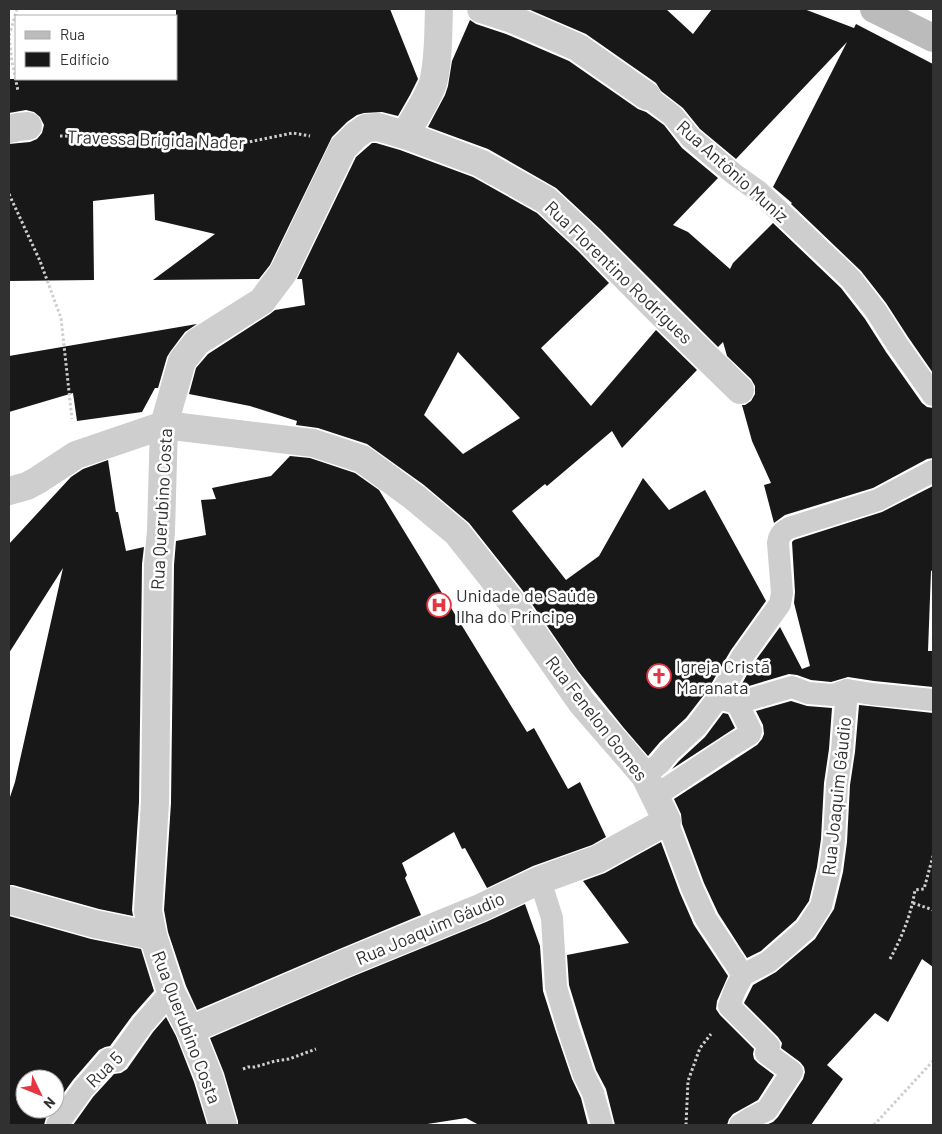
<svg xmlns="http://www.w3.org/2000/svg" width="942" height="1134" font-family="Barlow,sans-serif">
<rect width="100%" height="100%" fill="#fff"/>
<g fill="#181818" fill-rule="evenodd">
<path d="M176,9H390L418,79L410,95L398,116L382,112L364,113L357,115L347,122L332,137L270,265L259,279L153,280L215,234L155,220L154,194L93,201L94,280L9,281V144L30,142L37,139L42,133L44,125L40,117L34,112L26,110L9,113V79H176Z"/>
<path d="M528,9H666L693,34L712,9H804L854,28L856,24L933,64V373L908,337L886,303L861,271L791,204L792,203L773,187L847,42L736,159L700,129L683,108L661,91L656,83L586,34Z"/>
<path d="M470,20L476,24L506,34L569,61L638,109L646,112L664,125L682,148L718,178L673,225L688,232L730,269L733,263L773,223L841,288L865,319L886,352L922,403L927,407L933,408V458L927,459L873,488L785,515L774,523L764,485L771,483L752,441L742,405H745L751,401L755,394V386L751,379L727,356L723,342L718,347L600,229L556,188L488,149L428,127L445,95L448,86L452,61Z"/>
<path d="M372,143H376L400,150L473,177L537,213L578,251L609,283L541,348L591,406L656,330L697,370L622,448L612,431L547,486L545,484L512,511L566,580L599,556L643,478L669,510L705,490L766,601L731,650L707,691L686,718L660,742L648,756L623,727L578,671L523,591L469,523L424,485L367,444L318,428L296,425L297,421L250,406L189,394L196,368L208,354L270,314L275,310L305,305L302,279H297L356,157ZM458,352L520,418L463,454L424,415Z"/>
<path d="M197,324L185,332L170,352L167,357L158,388H155L142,412L77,421L73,393L9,412V356Z"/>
<path d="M290,456L310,458L355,473L379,490L527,732L534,728L568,789L580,782L606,837L592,845L533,866L487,888L465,848L462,849L454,832L402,863L407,875L405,878L421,915L337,950L197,1010L186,986L168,932L164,910L171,803L174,565L176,541L206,535L201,500L216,499L212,488L271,476Z"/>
<path d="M108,460L116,512H118L126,551L144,547L142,564L139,802L132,910L133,916L99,909L13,885H9V800L15,782L63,568L9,653V544L71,477L83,469Z"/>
<path d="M933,486V570L931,571L928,651H933V687L874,681L848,677L831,682L811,680L797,675L789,674L739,689L753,664L780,627L802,669L810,666L794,603L795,592L792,542L794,540L882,512Z"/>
<path d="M791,701L807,706L832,708L829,749L824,783L821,839L817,867L809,901L796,920L761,951L747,958L718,913L704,883L682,824L681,814L674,799L757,745L762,739L764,734L763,725L756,711Z"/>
<path d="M859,705L933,713V967L922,959L888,1022L875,1013L827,1065L843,1079L811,1125H766L773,1122L778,1117L803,1079L805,1072L804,1067L800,1062L781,1048L782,1043L778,1037L744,1003L753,985L776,972L815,939L834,909L843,872L847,842L850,785L855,752Z"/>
<path d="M723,713L728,714L735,728L672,769L679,761L705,737Z"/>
<path d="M661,842L680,893L694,925L728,976L717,1001L716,1009L720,1015L754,1049L753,1054L754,1059L758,1063L774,1075L758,1100L733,1114L729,1119L727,1125H615L606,1089L596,1070L581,1024L569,985L567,955L629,943L583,881L605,873Z"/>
<path d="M525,904L540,946L543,991L556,1032L572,1079L581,1098L588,1125H479L466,1118L421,1125H238V1121L224,1073L210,1038L349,978L486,922Z"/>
<path d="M9,916L91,939L141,949L154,991L132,1016L110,1046L105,1047L99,1050L73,1080L55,1105V1079H25V1109H52L46,1118L44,1125H9Z"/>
<path d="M166,1017L176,1036L194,1082L207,1125H73L93,1097L114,1074L121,1073L127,1069L153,1032Z"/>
</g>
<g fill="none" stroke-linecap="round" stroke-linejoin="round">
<g stroke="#cecece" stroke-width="3" stroke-dasharray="2.5 2.5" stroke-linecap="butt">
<path d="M17,9L9,36L12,62L18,91"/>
<path d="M60,136L115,137L249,142L293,133L310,136"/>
<path d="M9,194L40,261L61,318L72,419"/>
<path d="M913,903L933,910"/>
<path d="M890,959C902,937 911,915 915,890L924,889L933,856"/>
<path d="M243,1069L248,1067H255L275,1061L289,1059L316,1049"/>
<path d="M686,1125L688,1081L700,1048L711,1034"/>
<path d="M874,1125L933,1061"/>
</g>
<g stroke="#cecece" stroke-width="22">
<path d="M647,96L673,116L691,138L734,174L758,191L851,279L876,311L897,344L933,395"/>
<path d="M718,698L742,657L780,604L782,593L778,543C779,535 782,532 789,528L878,500L933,471"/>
<path d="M645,776L660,763L669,752L696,727L718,698L737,703L792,687L808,693L833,695L847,690L872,694L933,700"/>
<path d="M655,796L732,745L750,734L751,731L737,703"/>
<path d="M667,821L692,888L706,919L743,975"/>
<path d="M540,880L552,918L556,987L568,1028L584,1075L593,1093L602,1125"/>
<path d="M57,1125L83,1089L109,1059L116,1061L143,1024L171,992"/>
<path d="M740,1125L751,1118L767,1110L792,1072L766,1053L769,1046L729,1006L735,990L743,975L768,962L788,945L806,929L821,906L830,869L834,840L837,784L842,751L847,690"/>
</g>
<g stroke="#cecece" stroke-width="28">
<path d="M481,9L512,19L577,47L647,96"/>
<path d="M9,129L18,127L28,126"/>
<path d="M405,135C414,118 427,101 433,83C439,59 438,34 439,9"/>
<path d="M9,491L27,486L38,480L76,455L164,425L313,443L362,459L414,497L457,533L510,600L581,702L645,776L667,821L598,859L540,880L480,908L343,964L190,1030"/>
<path d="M9,900L95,924L153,936"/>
<path d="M223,1125L209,1077L190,1030L171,992L153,936L148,911L155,803L158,564L161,531L164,425L182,361L197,342L262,301L283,273L343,148L356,135L366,128L378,127L405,135L480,163L546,200L589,240L657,309L740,390"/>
</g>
<path stroke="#bbb" stroke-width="28" d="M874,9L933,38"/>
</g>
<defs>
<g id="hospital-ring" transform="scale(1.25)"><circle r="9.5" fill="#fff" stroke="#e43742" stroke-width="1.5"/><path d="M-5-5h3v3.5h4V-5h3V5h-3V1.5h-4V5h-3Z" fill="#e43742"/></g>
<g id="church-ring" transform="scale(1.25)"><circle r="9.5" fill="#fff" stroke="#e43742" stroke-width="1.5"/><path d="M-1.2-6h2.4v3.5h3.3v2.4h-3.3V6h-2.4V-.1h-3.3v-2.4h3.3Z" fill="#e43742"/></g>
</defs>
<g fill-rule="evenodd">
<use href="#hospital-ring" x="439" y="605"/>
<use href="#church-ring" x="659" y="676"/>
</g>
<g text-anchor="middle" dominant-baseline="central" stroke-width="5" stroke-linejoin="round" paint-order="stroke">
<g font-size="18" fill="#313131" stroke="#fff">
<text transform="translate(156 139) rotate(2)">Travessa Brígida Nader</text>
<text transform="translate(733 171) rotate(42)">Rua Antônio Muniz</text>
<text transform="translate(619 272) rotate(44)">Rua Florentino Rodrigues</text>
<text transform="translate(161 509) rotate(-87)">Rua Querubino Costa</text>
<text transform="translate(597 718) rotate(52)">Rua Fenelon Gomes</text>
<text transform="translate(836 796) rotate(-84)">Rua Joaquim Gáudio</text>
<text transform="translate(430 928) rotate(-23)">Rua Joaquim Gáudio</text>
<text transform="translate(187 1027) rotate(69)">Rua Querubino Costa</text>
<text transform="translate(104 1069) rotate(-44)">Rua 5</text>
</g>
<g font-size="18" fill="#313131" stroke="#fff" text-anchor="start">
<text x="456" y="595">Unidade de Saúde<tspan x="456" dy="21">Ilha do Príncipe</tspan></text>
<text x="676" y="666">Igreja Cristã<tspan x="676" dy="21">Maranata</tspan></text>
</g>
</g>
<rect width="942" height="1134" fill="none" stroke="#313131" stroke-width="20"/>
<rect x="15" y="15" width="162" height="65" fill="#ffffff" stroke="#adadad"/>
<rect x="25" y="31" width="25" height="8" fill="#bbbbbb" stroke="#adadad"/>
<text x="60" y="40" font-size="15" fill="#313131">Rua</text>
<rect x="25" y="52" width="25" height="15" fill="#181818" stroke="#adadad"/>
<text x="60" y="65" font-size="15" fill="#313131">Edifício</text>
<g transform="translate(40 1094) rotate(133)"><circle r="24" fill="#ffffff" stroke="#adadad"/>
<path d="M0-4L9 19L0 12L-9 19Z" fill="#e43742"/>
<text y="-8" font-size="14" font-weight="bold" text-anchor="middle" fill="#313131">N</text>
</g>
</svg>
